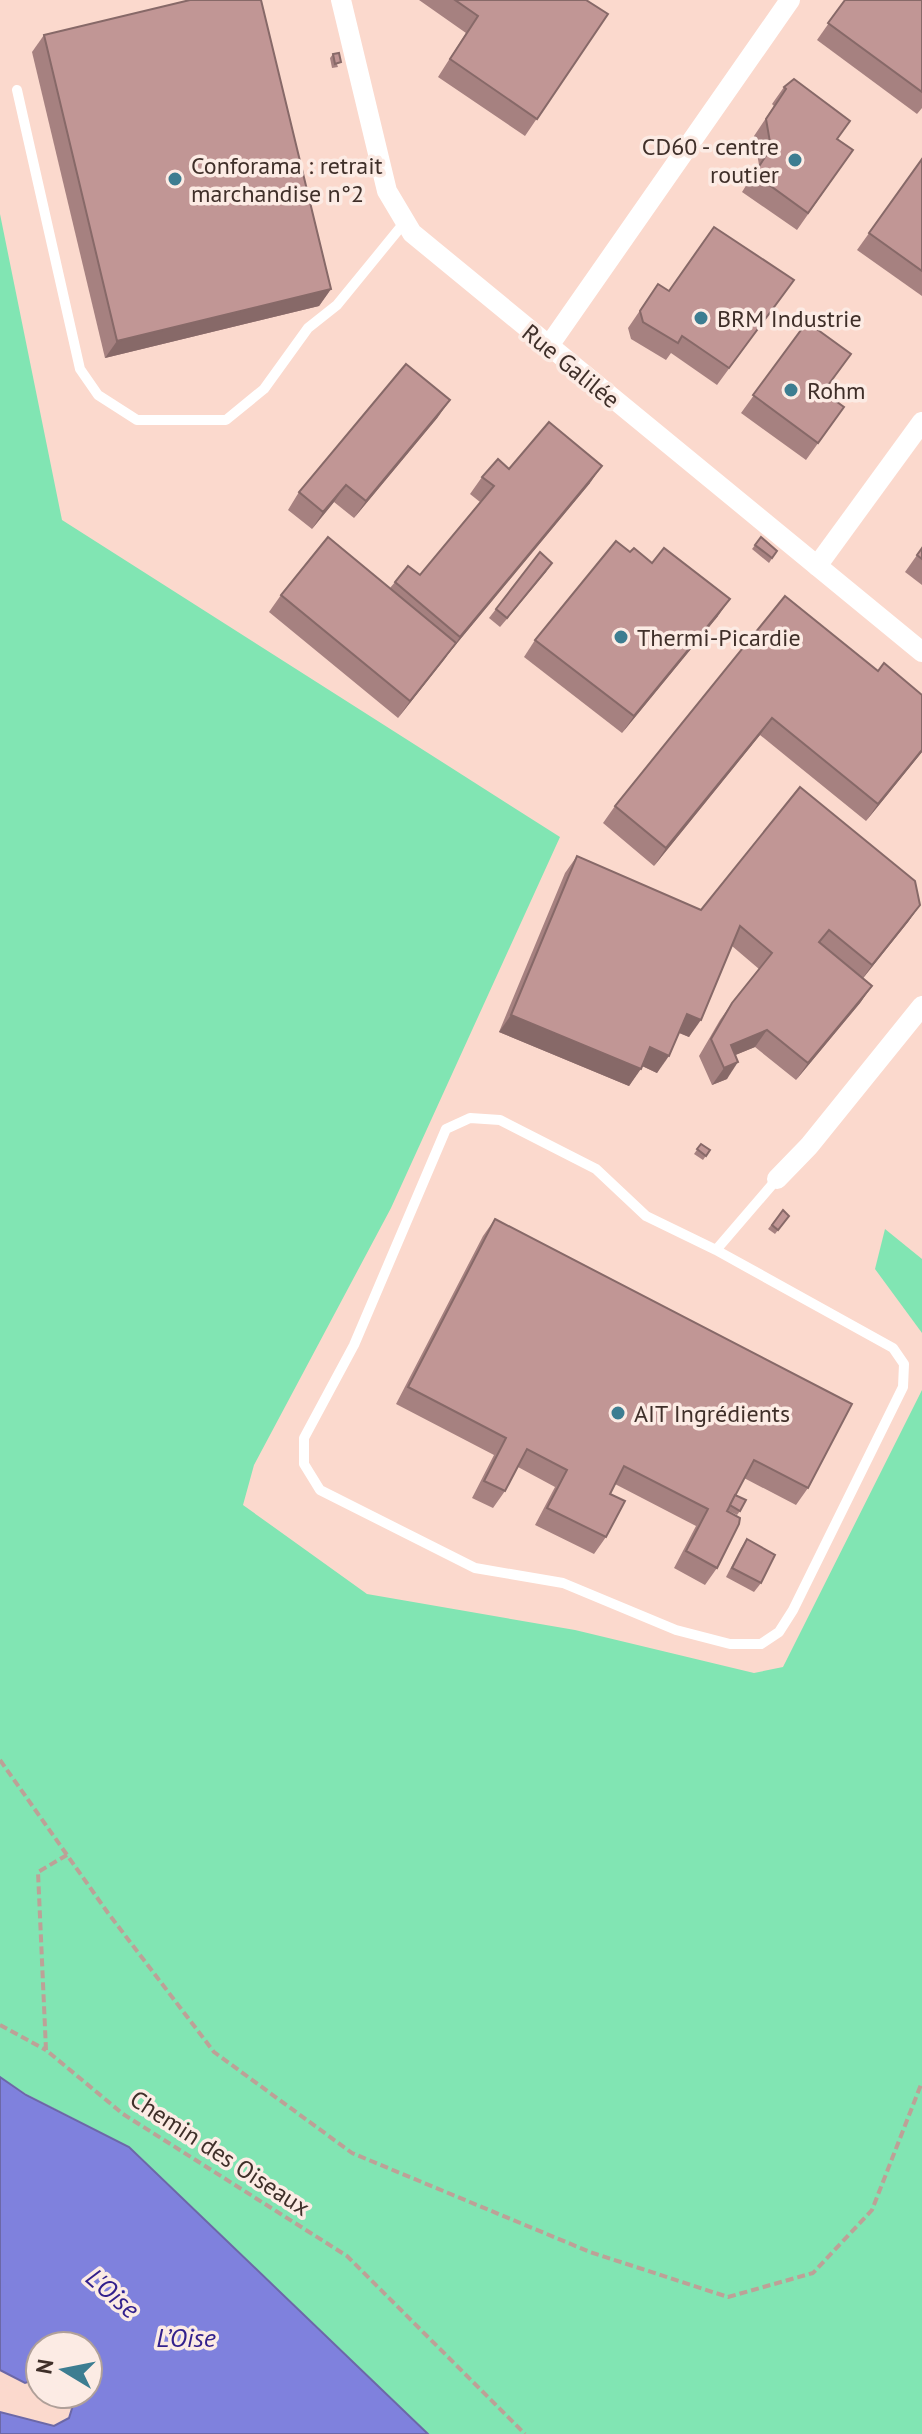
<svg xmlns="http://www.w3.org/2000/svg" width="922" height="2434" font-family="'PT Sans',sans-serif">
<rect width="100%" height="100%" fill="#fbd9cd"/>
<g fill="#81e5b3">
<path d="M0,214L62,520L560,837L391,1208L254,1465L243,1505L367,1594L575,1630L754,1673L783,1667L922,1390V2434H428L129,2147L26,2094L0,2077Z"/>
<path d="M885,1229L922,1259V1333L875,1269Z"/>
</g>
<path fill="#7f81dd" stroke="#6c68a7" stroke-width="2" d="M0,2077L26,2095L129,2147L428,2434H0V2412L54,2426L69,2418L74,2402L70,2394H88V2346H40V2378L25,2383L0,2370Z"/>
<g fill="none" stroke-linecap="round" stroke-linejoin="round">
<g stroke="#bda197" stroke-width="4" stroke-dasharray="8 4" stroke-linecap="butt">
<path d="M0,1760L108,1913L214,2052L352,2153L590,2252L728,2297L813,2273L872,2210L922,2082"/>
<path d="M67,1855L38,1872L46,2050L123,2114L347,2256L525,2434"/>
<path d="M0,2025L46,2050"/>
</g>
<g stroke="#fff" stroke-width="10">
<path d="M17,90L80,369L98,395L137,420H226L264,389L308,328L337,305L404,223"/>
<path d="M716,1250L893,1348L904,1364L903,1387L793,1610L779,1632L761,1644H730L676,1630L563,1583L475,1568L320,1490L304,1464V1438L354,1345L446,1129L470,1118L500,1120L596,1169L646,1216L716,1250L777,1179"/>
</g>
<g stroke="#fff" stroke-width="20">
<path d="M341,0L387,191L412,233L922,652"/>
<path d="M548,347L790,0"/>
<path d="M817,566L922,422"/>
<path d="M777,1179L809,1146L922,1006"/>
</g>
</g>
<g fill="#a68180">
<path d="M419,0H586L608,14L525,136L438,77L466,33Z"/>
<path d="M845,0H922V108L917,114L817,40Z"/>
<path d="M44,35L331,289L319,306L105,358L32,52Z"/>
<path d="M333,54L338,67L332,68L330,58Z"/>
<path d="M784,87L837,139L853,150L797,230L742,192L759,165L754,136L774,106L772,104Z"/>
<path d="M922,159V296L857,250Z"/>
<path d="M794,280L717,385L671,353L666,360L631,339L628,328L658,284L669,291Z"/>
<path d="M807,322L823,393L844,407L806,460L741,413Z"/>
<path d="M438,417L354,518L334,502L312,529L288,510L299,492Z"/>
<path d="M509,469L590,483L448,654L398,718L269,612L281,595L390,588L395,582L420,575L480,502L470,494L482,477Z"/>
<path d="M761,537L777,551L769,563L752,549Z"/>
<path d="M922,548V585L905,572Z"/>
<path d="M630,552L652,563L718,616L622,733L524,657L535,640Z"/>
<path d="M552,563L500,627L489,618L496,609Z"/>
<path d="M785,596L878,671L922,695V752L866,821L760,735L654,866L603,823L615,806Z"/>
<path d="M577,856L701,910L920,905L908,922L863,978L872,986L860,1003L796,1080L755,1047L735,1055L727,1079L712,1085L699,1056L720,1020L732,1003L759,969L732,946L689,1037L679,1033L657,1073L642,1066L629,1086L499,1032L565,873Z"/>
<path d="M701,1144L710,1150L703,1160L694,1154Z"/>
<path d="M783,1210L789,1216L775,1234L768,1229Z"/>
<path d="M495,1219L808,1488L796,1505L744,1478L735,1495L740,1511L737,1515L727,1510L717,1568L705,1585L674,1568L696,1526L615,1484L610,1494L606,1537L594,1554L535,1525L555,1487L518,1467L505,1491L493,1508L472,1498L494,1455L396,1404L483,1236Z"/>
<path d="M747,1539L761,1583L754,1592L726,1577L741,1548Z"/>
</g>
<g fill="#876968">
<path d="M331,289L319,306L105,358L117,341Z"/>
<path d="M450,400L438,417L354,518L366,501Z"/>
<path d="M602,466L590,483L448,654L460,637Z"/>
<path d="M346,485L334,502L312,529L323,512Z"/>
<path d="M552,563L546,572L500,627L507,618Z"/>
<path d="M730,599L718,616L622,733L634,716Z"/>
<path d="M456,643L444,660L398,718L410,701Z"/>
<path d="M772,718L760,735L654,866L666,848Z"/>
<path d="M922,750V752L866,821L878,804Z"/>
<path d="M920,905L908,922L860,982L872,965Z"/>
<path d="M872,986L860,1003L796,1080L808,1063Z"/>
<path d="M687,1014L701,1020L689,1037L675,1031Z"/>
<path d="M511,1015L641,1069L629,1086L499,1032Z"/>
<path d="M767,1030L755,1047L721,1061L731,1045Z"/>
<path d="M650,1047L669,1056L657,1073L638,1064Z"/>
<path d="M738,1062L727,1079L712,1085L724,1068Z"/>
</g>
<g fill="#c19695" stroke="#876968" stroke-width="2">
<path d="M190,0H261L331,289L117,341L44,35Z"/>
<path d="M455,0H586L608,14L537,119L450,59L478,16Z"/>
<path d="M845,0H922V92L828,23Z"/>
<path d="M339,53L341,62L335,64L333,54Z"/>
<path d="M794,79L850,121L837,139L853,150L808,213L754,174L771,148L766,119L786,89L784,87Z"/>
<path d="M922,159V271L869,233Z"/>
<path d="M714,227L794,280L729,368L682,336L678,343L643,322L640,311L658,284L669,291Z"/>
<path d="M807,322L851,354L823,392L844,407L818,443L753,395Z"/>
<path d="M406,364L450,400L366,501L346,485L323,512L299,492Z"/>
<path d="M549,422L602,466L460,637L395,582L408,566L420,575L494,486L482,477L498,459L509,469Z"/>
<path d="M328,537L456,643L410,701L281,595Z"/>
<path d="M761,537L777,551L772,558L755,545Z"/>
<path d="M616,541L630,552L634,548L652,563L664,548L730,599L634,716L535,640Z"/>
<path d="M922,548V559L917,555Z"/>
<path d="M540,552L552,563L507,618L496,609Z"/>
<path d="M785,596L878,671L884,663L922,695V750L878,804L772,718L666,848L615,806Z"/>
<path d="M800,787L915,881L920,905L872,965L829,930L819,942L872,986L808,1063L767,1030L731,1045L738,1062L724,1068L711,1039L732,1003L772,953L740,926L701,1020L687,1014L669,1056L650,1047L641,1069L511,1015L577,856L701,910Z"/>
<path d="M701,1144L710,1150L706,1156L697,1149Z"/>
<path d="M783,1210L789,1216L778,1230L772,1225Z"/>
<path d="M495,1219L852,1404L808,1488L754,1460L727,1511L740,1518L739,1524L717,1568L686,1551L708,1509L624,1466L610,1494L625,1501L606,1537L547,1508L567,1470L527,1449L505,1491L484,1481L506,1438L408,1387Z"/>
<path d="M735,1495L746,1500L740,1511L730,1505Z"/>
<path d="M747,1539L775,1555L761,1583L732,1568Z"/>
</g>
<g fill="#3d7d91" stroke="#fcebe4" stroke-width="3">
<circle cx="795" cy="160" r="8"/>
<circle cx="175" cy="179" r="8"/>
<circle cx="701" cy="318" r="8"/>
<circle cx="791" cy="390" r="8"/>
<circle cx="621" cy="637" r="8"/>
<circle cx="618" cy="1413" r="8"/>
</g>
<g text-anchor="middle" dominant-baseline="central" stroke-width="7" stroke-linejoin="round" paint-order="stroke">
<g font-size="24" fill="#3f2f29" stroke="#fcebe4" text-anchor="start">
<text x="779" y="146" text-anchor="end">CD60 - centre<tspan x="779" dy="28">routier</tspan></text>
<text x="191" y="165">Conforama : retrait<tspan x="191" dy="28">marchandise n°2</tspan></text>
<text x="717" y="318">BRM Industrie</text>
<text x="807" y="390">Rohm</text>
<text x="637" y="637">Thermi-Picardie</text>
<text x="634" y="1413">AIT Ingrédients</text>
</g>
<g font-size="24" fill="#3f2f29" stroke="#fcebe4">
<text transform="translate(571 366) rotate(39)">Rue Galilée</text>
<text transform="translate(220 2153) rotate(33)">Chemin des Oiseaux</text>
</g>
<g font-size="26" font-style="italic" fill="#32208c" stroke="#fcebe4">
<text transform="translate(113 2293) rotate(41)">L'Oise</text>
<text x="186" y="2337">L’Oise</text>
</g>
</g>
<g transform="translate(64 2370) rotate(280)"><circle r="38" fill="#fcebe4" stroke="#b0a099" stroke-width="2"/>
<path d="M0-6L14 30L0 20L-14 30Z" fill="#3d7d91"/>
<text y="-12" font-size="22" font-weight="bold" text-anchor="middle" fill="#3f2f29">N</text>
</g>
</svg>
